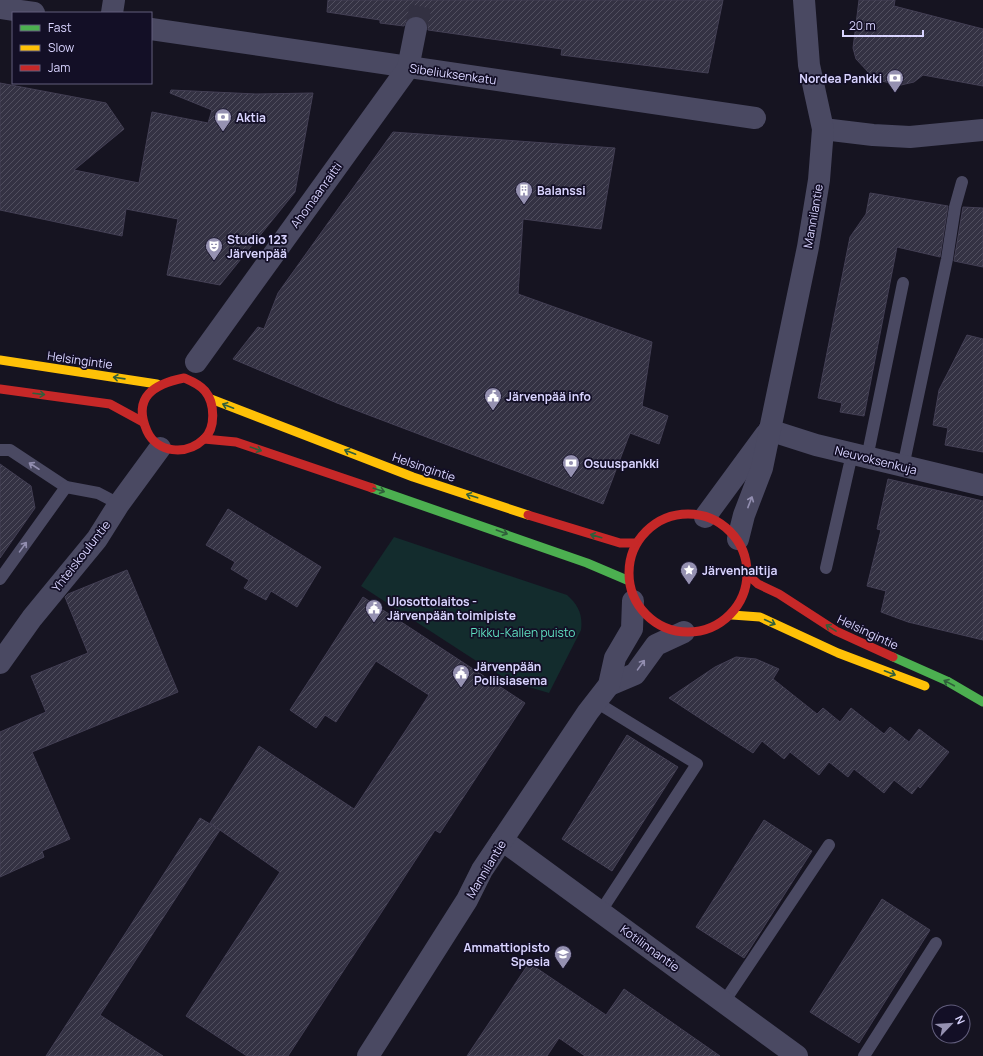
<svg xmlns="http://www.w3.org/2000/svg" width="983" height="1056" font-family="Manrope,sans-serif">
<defs>
<pattern id="building-hatch" width="6" height="6" patternUnits="userSpaceOnUse"><rect width="6" height="6" fill="#343243"/><path d="M-1 1l2-2M0 6l6-6M5 7l2-2" fill="none" stroke="#514f5f"/></pattern>
</defs>
<rect width="100%" height="100%" fill="#161421"/>
<path fill="#132c2d" d="M394,537L567,595C578,605 583,614 581,630L549,693L512,682L481,664L361,586Z"/>
<g fill="url(#building-hatch)" stroke="#433f54">
<path d="M328,0H723L708,73L561,55L562,49L428,30V24L425,19L418,16H412L407,19L404,26L380,23V20L327,12Z"/>
<path d="M859,0H895L894,6L983,29V86L923,75L914,82L901,85L881,81L871,75L856,59L853,48Z"/>
<path d="M0,83L106,103L124,129L74,170L139,183L152,112L208,123L212,110L170,93L171,90L256,94L313,93L295,192L220,285L167,275L178,219L126,209L122,236L0,210Z"/>
<path d="M393,132L615,148L601,229L523,219L518,294L652,342L642,406L668,416L659,444L630,433L603,504L337,403L233,359L258,327L264,329L278,293Z"/>
<path d="M870,193L948,206L940,257L897,247L864,416L840,412L842,403L818,398L850,237L866,214Z"/>
<path d="M963,207L983,208V267L954,261Z"/>
<path d="M967,335L983,339V452L945,445L948,428L933,425L939,390Z"/>
<path d="M0,464L31,486L35,508L0,558Z"/>
<path d="M888,479L983,501V640L908,622L881,612L886,591L867,586L881,530L877,529Z"/>
<path d="M228,509L321,567L297,607L271,591L266,600L244,588L249,580L231,569L235,562L206,545Z"/>
<path d="M127,570L178,692L32,752L70,839L42,851L44,857L0,877V732L46,712L31,676L88,653L65,597L68,594Z"/>
<path d="M363,597L525,703L440,833L435,830L288,1056H247L186,1016L280,872L210,823L259,746L354,809L429,695L376,661L336,722L325,715L316,728L290,710Z"/>
<path d="M736,657L756,659L779,669L773,679L817,714L823,708L840,722L851,708L884,734L890,727L909,742L919,729L949,752L920,788L918,786L912,794L894,780L884,793L854,769L848,777L829,762L819,775L790,752L784,759L762,741L753,753L669,698L715,667Z"/>
<path d="M627,735L678,767L612,871L562,839Z"/>
<path d="M200,818L220,830L100,1015L163,1056H46Z"/>
<path d="M764,820L812,851L744,958L696,927Z"/>
<path d="M882,899L930,930L859,1043L810,1012Z"/>
<path d="M529,963L606,1015L624,989L720,1056H585L559,1038L547,1056H467Z"/>
</g>
<g fill="none" stroke-linecap="round" stroke-linejoin="round">
<path stroke="#333142" stroke-width="22" stroke-dasharray="22 11" stroke-linecap="butt" d="M416,28L422,0"/>
<g stroke="#4a4962" stroke-width="12">
<path d="M0,450H10L66,487L98,493L119,504"/>
<path d="M867,458L903,283"/>
<path d="M903,467L947,259L955,207L962,182"/>
<path d="M826,568L852,454"/>
<path d="M0,579L66,487"/>
<path d="M596,702L697,764L601,911"/>
<path d="M724,1002L829,845"/>
<path d="M864,1056L936,943"/>
</g>
<g stroke="#4a4962" stroke-width="22">
<path d="M0,8L34,13"/>
<path d="M112,13L114,0"/>
<path d="M151,29L755,118"/>
<path d="M823,129L873,135L910,137L983,130"/>
<path d="M196,362L408,68L416,28"/>
<path d="M769,430L816,445L983,485"/>
<path d="M705,517L766,434"/>
<path d="M738,539L744,515L762,468L808,247L819,180L823,129L809,65L804,0"/>
<path d="M0,663L32,618L97,539L119,504L160,448"/>
<path d="M609,685L635,674L656,645L684,632"/>
<path d="M502,840L797,1056"/>
<path d="M368,1056L467,900L482,870L588,712L609,685L615,658L632,629L633,601"/>
</g>
<g stroke="#4caf50" stroke-width="9">
<path d="M372,488L587,563L627,580"/>
<path d="M893,657L947,681L983,702"/>
</g>
<g stroke="#ffc107" stroke-width="9">
<path d="M0,360L157,384"/>
<path d="M211,399L413,477L528,515"/>
<path d="M732,615L760,617L838,653L925,686"/>
</g>
<g stroke="#c62828" stroke-width="9">
<path d="M184,378C191,381 199,384 205,391C215,403 216,428 204,439C186,456 157,453 147,431C132,397 154,384 184,378Z"/>
<path d="M0,389L110,404L143,422"/>
<path d="M204,439L236,442L372,488"/>
<circle cx="688" cy="573" r="59"/>
<path d="M528,515L620,543H634"/>
<path d="M748,575L758,584L779,594L836,631L893,657"/>
</g>
</g>
<defs><path id="oneway-shaft" d="M-6 0H5M1.5-3L5.5 0L1.5 3" fill="none" stroke-width="1.6" stroke-linecap="round" stroke-linejoin="round"/></defs>
<g stroke="#305f3b">
<use href="#oneway-shaft" transform="translate(119 378) rotate(-172)"/>
<use href="#oneway-shaft" transform="translate(39 394) rotate(7)"/>
<use href="#oneway-shaft" transform="translate(228 406) rotate(-159)"/>
<use href="#oneway-shaft" transform="translate(256 449) rotate(19)"/>
<use href="#oneway-shaft" transform="translate(350 452) rotate(-159)"/>
<use href="#oneway-shaft" transform="translate(379 490) rotate(18)"/>
<use href="#oneway-shaft" transform="translate(472 496) rotate(-162)"/>
<use href="#oneway-shaft" transform="translate(502 532) rotate(20)"/>
<use href="#oneway-shaft" transform="translate(596 536) rotate(-164)"/>
<use href="#oneway-shaft" transform="translate(770 622) rotate(25)"/>
<use href="#oneway-shaft" transform="translate(831 628) rotate(-148)"/>
<use href="#oneway-shaft" transform="translate(890 673) rotate(21)"/>
<use href="#oneway-shaft" transform="translate(949 683) rotate(-152)"/>
</g>
<g stroke="#928eb0">
<use href="#oneway-shaft" transform="translate(34 466) rotate(-147)"/>
<use href="#oneway-shaft" transform="translate(750 502) rotate(-69)"/>
<use href="#oneway-shaft" transform="translate(23 547) rotate(-54)"/>
<use href="#oneway-shaft" transform="translate(641 665) rotate(-54)"/>
</g>
<defs>
<g id="bank-pin" transform="scale(0.9)"><path d="M0 17L-7.5 6A9.5 9.5 0 1 1 7.5 6Z" fill="#9591b1" stroke="#130f26"/><path d="M-6-4H6V4H-6ZM0-2.3a2.3 2.3 0 1 0 0 4.6a2.3 2.3 0 1 0 0-4.6Z" fill="#fff"/></g>
<g id="building-pin" transform="scale(0.9)"><path d="M0 17L-7.5 6A9.5 9.5 0 1 1 7.5 6Z" fill="#9591b1" stroke="#130f26"/><path d="M-4-6H4V6H1V3H-1V6H-4ZM-2.5-4.3h1.7v1.8h-1.7ZM.8-4.3h1.7v1.8H.8ZM-2.5-1h1.7V.8h-1.7ZM.8-1h1.7V.8H.8Z" fill="#fff"/></g>
<g id="theatre-pin" transform="scale(0.9)"><path d="M0 17L-7.5 6A9.5 9.5 0 1 1 7.5 6Z" fill="#9591b1" stroke="#130f26"/><path d="M-5-5.5Q0-4 5-5.5V0Q5 5 0 6Q-5 5-5 0ZM-3.3-2.5H-1v1.5H-3.3ZM1-2.5H3.3v1.5H1ZM-2.8 1Q0 5.5 2.8 1Z" fill="#fff"/></g>
<g id="civic-pin" transform="scale(0.9)"><path d="M0 17L-7.5 6A9.5 9.5 0 1 1 7.5 6Z" fill="#9591b1" stroke="#130f26"/><path d="M-.6-6.5H3V-4.5H.6V-3L4-1V1h2V6H-6V1h2V-1L-.6-3ZM-1.2 2.5V6h2.4V2.5Z" fill="#fff"/></g>
<g id="sight-pin" transform="scale(0.9)"><path d="M0 17L-7.5 6A9.5 9.5 0 1 1 7.5 6Z" fill="#9591b1" stroke="#130f26"/><path d="M0-6L1.8-2.2L6-1.7L2.9 1.2L3.7 5.4L0 3.3L-3.7 5.4L-2.9 1.2L-6-1.7L-1.8-2.2Z" fill="#fff"/></g>
<g id="school-pin" transform="scale(0.9)"><path d="M0 17L-7.5 6A9.5 9.5 0 1 1 7.5 6Z" fill="#9591b1" stroke="#130f26"/><path d="M0-5L7-2L0 1L-7-2ZM-4 1L0 2.5L4 1V4Q0 6-4 4Z" fill="#fff"/></g>
</defs>
<g fill-rule="evenodd">
<use href="#bank-pin" x="895" y="78"/>
<use href="#bank-pin" x="223" y="117"/>
<use href="#building-pin" x="524" y="190"/>
<use href="#theatre-pin" x="214" y="246"/>
<use href="#civic-pin" x="493" y="396"/>
<use href="#bank-pin" x="571" y="463"/>
<use href="#sight-pin" x="689" y="570"/>
<use href="#civic-pin" x="374" y="608"/>
<use href="#civic-pin" x="461" y="673"/>
<use href="#school-pin" x="563" y="954"/>
</g>
<g text-anchor="middle" dominant-baseline="central" stroke-width="3.5" stroke-linejoin="round" paint-order="stroke">
<g font-size="12" fill="#d9d4ff" stroke="#130f26">
<text transform="translate(453 74) rotate(8)">Sibeliuksenkatu</text>
<text transform="translate(316 195) rotate(-54)">Ahomaanraitti</text>
<text transform="translate(813 216) rotate(-80)">Mannilantie</text>
<text transform="translate(80 360) rotate(8)">Helsingintie</text>
<text transform="translate(876 460) rotate(14)">Neuvoksenkuja</text>
<text transform="translate(424 467) rotate(19)">Helsingintie</text>
<text transform="translate(81 556) rotate(-52)">Yhteiskouluntie</text>
<text transform="translate(868 632) rotate(25)">Helsingintie</text>
<text transform="translate(486 869) rotate(-59)">Mannilantie</text>
<text transform="translate(650 948) rotate(36)">Kotilinnantie</text>
</g>
<g font-size="12" font-weight="bold" fill="#d9d4ff" stroke="#130f26" text-anchor="start">
<text x="882" y="78" text-anchor="end">Nordea Pankki</text>
<text x="236" y="117">Aktia</text>
<text x="537" y="190">Balanssi</text>
<text x="227" y="239">Studio 123<tspan x="227" dy="14">Järvenpää</tspan></text>
<text x="506" y="396">Järvenpää info</text>
<text x="584" y="463">Osuuspankki</text>
<text x="702" y="570">Järvenhaltija</text>
<text x="387" y="601">Ulosottolaitos -<tspan x="387" dy="14">Järvenpään toimipiste</tspan></text>
<text x="474" y="666">Järvenpään<tspan x="474" dy="14">Poliisiasema</tspan></text>
<text x="550" y="947" text-anchor="end">Ammattiopisto<tspan x="550" dy="14">Spesia</tspan></text>
</g>
<g font-size="12" fill="#5fe0c0" stroke="#130f26">
<text x="523" y="632">Pikku-Kallen puisto</text>
</g>
</g>
<rect x="12" y="12" width="140" height="72" fill="#130f26" stroke="#625e7d"/>
<rect x="20" y="25" width="20" height="6" fill="#4caf50" stroke="#625e7d"/>
<text x="48" y="32" font-size="12" fill="#d9d4ff">Fast</text>
<rect x="20" y="45" width="20" height="6" fill="#ffc107" stroke="#625e7d"/>
<text x="48" y="52" font-size="12" fill="#d9d4ff">Slow</text>
<rect x="20" y="65" width="20" height="6" fill="#c62828" stroke="#625e7d"/>
<text x="48" y="72" font-size="12" fill="#d9d4ff">Jam</text>
<g transform="translate(951 1024) rotate(65)"><circle r="19" fill="#130f26" stroke="#625e7d"/>
<path d="M0-3L7 15L0 10L-7 15Z" fill="#9591b1"/>
<text y="-6" font-size="11" font-weight="bold" text-anchor="middle" fill="#d9d4ff">N</text>
</g>
<path d="M843 30v6h80v-6" fill="none" stroke="#d9d4ff" stroke-width="2"/>
<text x="849" y="30" font-size="12" fill="#d9d4ff" stroke="#130f26" stroke-width="3" paint-order="stroke">20 m</text>
</svg>
